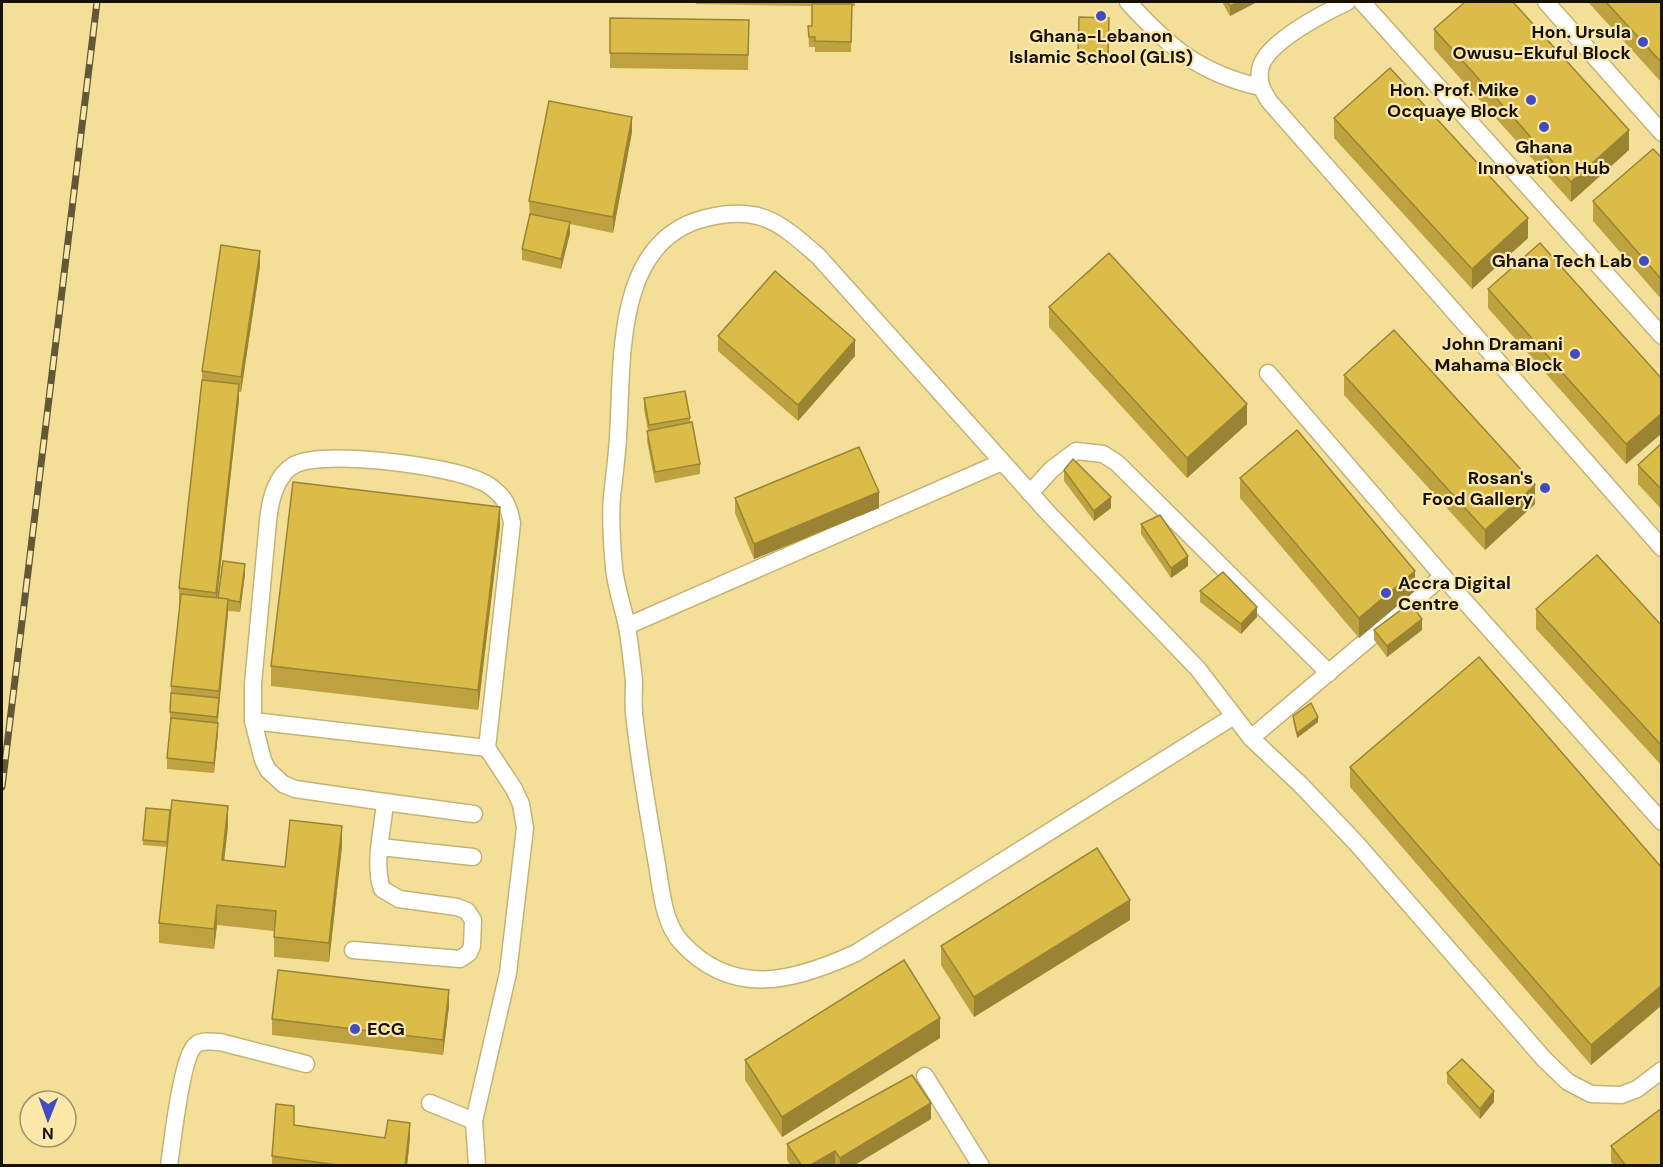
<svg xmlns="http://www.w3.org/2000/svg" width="1663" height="1167" font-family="'DM Sans',sans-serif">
<rect width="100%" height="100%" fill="#fbe8aa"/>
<path fill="#f4df99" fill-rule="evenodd" d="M2,2H1661V1165L2,1166ZM30,1101H66V1137H30Z"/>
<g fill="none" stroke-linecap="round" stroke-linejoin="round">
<g stroke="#c5b376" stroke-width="19">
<g id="lane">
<path d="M1128,2C1169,47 1199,73 1260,87"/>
<path d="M1347,2C1324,13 1264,43 1260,70C1258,83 1263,91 1269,101L1662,548"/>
<path d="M1362,2L1662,336"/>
<path d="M1546,2L1662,133"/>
<path d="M1268,373L1460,596L1662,822"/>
<path d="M1030,493L1052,469L1076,451L1103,454L1117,463L1329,673"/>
<path d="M627,626L1002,462"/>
<path d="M1234,716L856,953C795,981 733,999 681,942C662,921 661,885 656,859C648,811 639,762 634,713C633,702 634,691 634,681C632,663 630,644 627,626C623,607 616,588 614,568C612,545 610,520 612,497C614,477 617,457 618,437C623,362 613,240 706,218C760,205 779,222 818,256L1050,515L1198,669L1251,738L1301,785L1357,844L1544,1059L1568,1082L1591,1094L1621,1095L1637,1089L1662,1070"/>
<path d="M253,721L487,748L514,789L521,804L525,828L508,973L474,1121L477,1166"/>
<path d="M1251,738L1443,576"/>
<path d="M385,802L474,814"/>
<path d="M380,847L473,857"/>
<path d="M353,950L460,959L469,953L472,946L473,920L467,911L457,907L399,899L382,889C373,863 383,829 385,802L295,789L283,784L268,770L263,760L253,721V684L268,521C270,501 275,476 294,465C323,449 450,466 480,481C486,483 494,489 499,494C507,501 510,512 512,523L487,748"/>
<path d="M925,1076L981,1166"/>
<path d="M430,1103L474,1121"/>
<path d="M169,1166C172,1145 182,1052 197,1044C203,1040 213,1042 220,1042L306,1064"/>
</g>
</g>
<use href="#lane" stroke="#fff" stroke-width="16"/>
<g stroke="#625838" stroke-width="7">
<path id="rail" d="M2,787L97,2"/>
</g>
<use href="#rail" stroke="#fbe8aa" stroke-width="4.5" stroke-dasharray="14" stroke-linecap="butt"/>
</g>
<g fill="#bda23f">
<path d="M696,2H855V6H852L851,52H815V47H809L808,26H812V6L696,4Z"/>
<path d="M1222,2H1257L1230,16Z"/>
<path d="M1588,2H1662V83Z"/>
<path d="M1079,17L1109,18L1108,65L1078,64Z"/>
<path d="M610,18L749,20L748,70L610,68Z"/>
<path d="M1434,29L1629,150L1571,202L1434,49Z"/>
<path d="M1334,118L1528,238L1472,289L1334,138Z"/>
<path d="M632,132L613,233L570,224V233L561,269L522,260V249L530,217L529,201Z"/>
<path d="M1662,158V300L1593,221V201Z"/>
<path d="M260,266L241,392H239V400L217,598L245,574L240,612L228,611L219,702L218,723V733L214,773L167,769V758L171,722H170V712L171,686L180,604H179V588L202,380V371Z"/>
<path d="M1488,289L1662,379V433L1626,464L1488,308Z"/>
<path d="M1049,307L1247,424L1187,478L1049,327Z"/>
<path d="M718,336L855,356L798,421L718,351Z"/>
<path d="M1344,375L1535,504L1485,550L1344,395Z"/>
<path d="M644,398L690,418V423L700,464V474L655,483L647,441L648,431L644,409Z"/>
<path d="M1662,443V510L1638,484V465Z"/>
<path d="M1064,470L1111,508L1094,521L1064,481Z"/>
<path d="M1240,478L1415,591L1359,638L1240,498Z"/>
<path d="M735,498L879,508L754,559L735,513Z"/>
<path d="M1141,524L1188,566L1171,578L1141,534Z"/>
<path d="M500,526L478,710L271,686V666Z"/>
<path d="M1200,591L1257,617L1241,634L1200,602Z"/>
<path d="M1536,609L1662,626V766L1536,629Z"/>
<path d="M1374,630H1422L1387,657L1374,640Z"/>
<path d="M1293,716L1318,722L1297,738L1293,721Z"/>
<path d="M1350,767L1662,868V1005L1591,1065L1350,787Z"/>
<path d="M170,815L167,847L143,845V840Z"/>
<path d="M228,826L224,860L285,867L342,846L329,962L274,957V931L217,925L214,949L159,943V923Z"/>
<path d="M1130,920L974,1017L941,965V946Z"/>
<path d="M449,1006L443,1055L272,1035V1019Z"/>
<path d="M940,1038L782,1137L745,1080V1060Z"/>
<path d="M1447,1073L1494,1102L1480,1119L1447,1083Z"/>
<path d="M931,1119L853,1166H791L787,1160V1144Z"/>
<path d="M294,1125L385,1138H410L407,1166H272V1156Z"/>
<path d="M1611,1146L1662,1166H1614L1611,1162Z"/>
</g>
<g fill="#9a8433">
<path d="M1238,2H1257L1230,16V6Z"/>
<path d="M632,117V132L613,233V217Z"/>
<path d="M1629,130V150L1571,202V182Z"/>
<path d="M1528,218V238L1472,289V269Z"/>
<path d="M570,222V233L561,269V259Z"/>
<path d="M260,251V266L241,392V377Z"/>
<path d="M855,340V356L798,421V405Z"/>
<path d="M239,384V400L216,608V593Z"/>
<path d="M1247,404V424L1187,478V458Z"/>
<path d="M1662,413V433L1626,464V444Z"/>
<path d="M1535,485V504L1485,550V530Z"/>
<path d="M879,492V508L754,559V544Z"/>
<path d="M1111,497V508L1094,521V511Z"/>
<path d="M500,507V526L478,710V690Z"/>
<path d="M1188,556V566L1171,578V568Z"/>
<path d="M245,564V574L240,612V602Z"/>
<path d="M1415,571V591L1359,638V618Z"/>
<path d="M228,599V614L217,728L219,691Z"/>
<path d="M1257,607V617L1241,634V624Z"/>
<path d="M1422,619V630L1387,657V646Z"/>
<path d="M1318,717V722L1297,738V733Z"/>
<path d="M218,723V733L214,773V763Z"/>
<path d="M228,806V826L222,880V860Z"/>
<path d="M342,826V846L329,962V943Z"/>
<path d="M1130,900V920L974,1017V997Z"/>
<path d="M217,905V925L214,949V929Z"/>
<path d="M1662,985V1005L1591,1065V1045Z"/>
<path d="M449,990V1006L443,1055V1040Z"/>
<path d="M940,1018V1038L782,1137V1117Z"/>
<path d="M1494,1091V1102L1480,1119V1109Z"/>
<path d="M931,1103V1119L853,1166H840V1158Z"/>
<path d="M410,1123V1138L407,1166H405Z"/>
<path d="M835,1151V1166H809Z"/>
</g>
<g fill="#dcbc49" stroke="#9a8433" stroke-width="1.5">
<path d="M1228,2H1238L1230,6Z"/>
<path d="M1465,2H1513L1629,130L1571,182L1434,29Z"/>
<path d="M1606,2H1662V63Z"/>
<path d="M812,4H852L851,42L815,41V37H809L808,26H812Z"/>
<path d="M1079,17L1109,18L1108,55L1078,54Z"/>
<path d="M610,18L749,20L748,55L610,53Z"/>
<path d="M1390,68L1528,218L1472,269L1334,118Z"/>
<path d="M549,101L632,117L613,217L529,201Z"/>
<path d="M1653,149L1662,158V280L1593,201Z"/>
<path d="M530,214L570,222L561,259L522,249Z"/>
<path d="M1540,243L1662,379V413L1626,444L1488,289Z"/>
<path d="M221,245L260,251L241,377L202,371Z"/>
<path d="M1109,253L1247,404L1187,458L1049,307Z"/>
<path d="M775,271L855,340L798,405L718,336Z"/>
<path d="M1394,330L1535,485L1485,530L1344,375Z"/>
<path d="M202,380L239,384L216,593L179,588Z"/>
<path d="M685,391L690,418L649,425L644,398Z"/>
<path d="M692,422L700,464L655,472L647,431Z"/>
<path d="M1297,430L1415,571L1359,618L1240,478Z"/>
<path d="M1662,443V490L1638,465Z"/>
<path d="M859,447L879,492L754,544L735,498Z"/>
<path d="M1073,459L1111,497L1094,511L1064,470Z"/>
<path d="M293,482L500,507L478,690L271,666Z"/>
<path d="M1160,515L1188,556L1171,568L1141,524Z"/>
<path d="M1597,555L1662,626V746L1536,609Z"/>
<path d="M223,561L245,564L240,602L218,598Z"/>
<path d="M1223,572L1257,607L1241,624L1200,591Z"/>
<path d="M181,594L228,599L219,691L171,686Z"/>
<path d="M1410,603L1422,619L1387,646L1374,630Z"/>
<path d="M1479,657L1662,868V985L1591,1045L1350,767Z"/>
<path d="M171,693L219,698L217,717L170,712Z"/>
<path d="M1311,703L1318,717L1297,733L1293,716Z"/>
<path d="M171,718L218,723L214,763L167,758Z"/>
<path d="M172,800L228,806L222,860L285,867L290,820L342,826L329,943L274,937L276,911L217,905L214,929L159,923Z"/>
<path d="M146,808L170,810L167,842L143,840Z"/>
<path d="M1097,848L1130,900L974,997L941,946Z"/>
<path d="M904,960L940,1018L782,1117L745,1060Z"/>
<path d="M278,970L449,990L443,1040L272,1019Z"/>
<path d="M1462,1059L1494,1091L1480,1109L1447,1073Z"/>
<path d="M912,1075L931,1103L840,1158L835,1151L809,1166H802L787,1144Z"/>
<path d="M276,1104L294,1106V1125L385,1138L388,1120L410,1123L405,1166H345L272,1156Z"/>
<path d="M1662,1108V1166H1626L1611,1146Z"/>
</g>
<g fill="#424cc1" stroke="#fbe8aa" stroke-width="2">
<circle cx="1101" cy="16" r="6"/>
<circle cx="1643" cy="42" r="6"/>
<circle cx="1531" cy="100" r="6"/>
<circle cx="1544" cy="127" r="6"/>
<circle cx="1644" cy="261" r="6"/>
<circle cx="1575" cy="354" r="6"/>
<circle cx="1545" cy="488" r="6"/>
<circle cx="1386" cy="593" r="6"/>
<circle cx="355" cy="1029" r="6"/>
</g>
<g text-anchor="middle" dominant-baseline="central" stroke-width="4.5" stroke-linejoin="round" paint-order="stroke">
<g font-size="18" font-weight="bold" fill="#171100" stroke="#fbe8aa" text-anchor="end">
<text x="1631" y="32">Hon. Ursula<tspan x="1631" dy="21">Owusu-Ekuful Block</tspan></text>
<text x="1101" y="36" text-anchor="middle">Ghana-Lebanon<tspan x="1101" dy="21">Islamic School (GLIS)</tspan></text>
<text x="1519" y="90">Hon. Prof. Mike<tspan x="1519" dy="21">Ocquaye Block</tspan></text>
<text x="1544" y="147" text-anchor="middle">Ghana<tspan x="1544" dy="21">Innovation Hub</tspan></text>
<text x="1632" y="261">Ghana Tech Lab</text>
<text x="1563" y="344">John Dramani<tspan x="1563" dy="21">Mahama Block</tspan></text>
<text x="1533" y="478">Rosan's<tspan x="1533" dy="21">Food Gallery</tspan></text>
<text x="1398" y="583" text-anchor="start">Accra Digital<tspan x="1398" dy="21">Centre</tspan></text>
<text x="367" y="1029" text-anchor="start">ECG</text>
</g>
</g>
<rect width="1663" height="1167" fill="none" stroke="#171100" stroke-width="6"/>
<g transform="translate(48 1119) rotate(181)"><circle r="28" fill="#fbe8aa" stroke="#a09266" stroke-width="1.5"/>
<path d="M0-4.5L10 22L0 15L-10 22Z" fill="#424cc1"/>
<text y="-9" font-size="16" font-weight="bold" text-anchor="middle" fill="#171100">N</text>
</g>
</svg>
